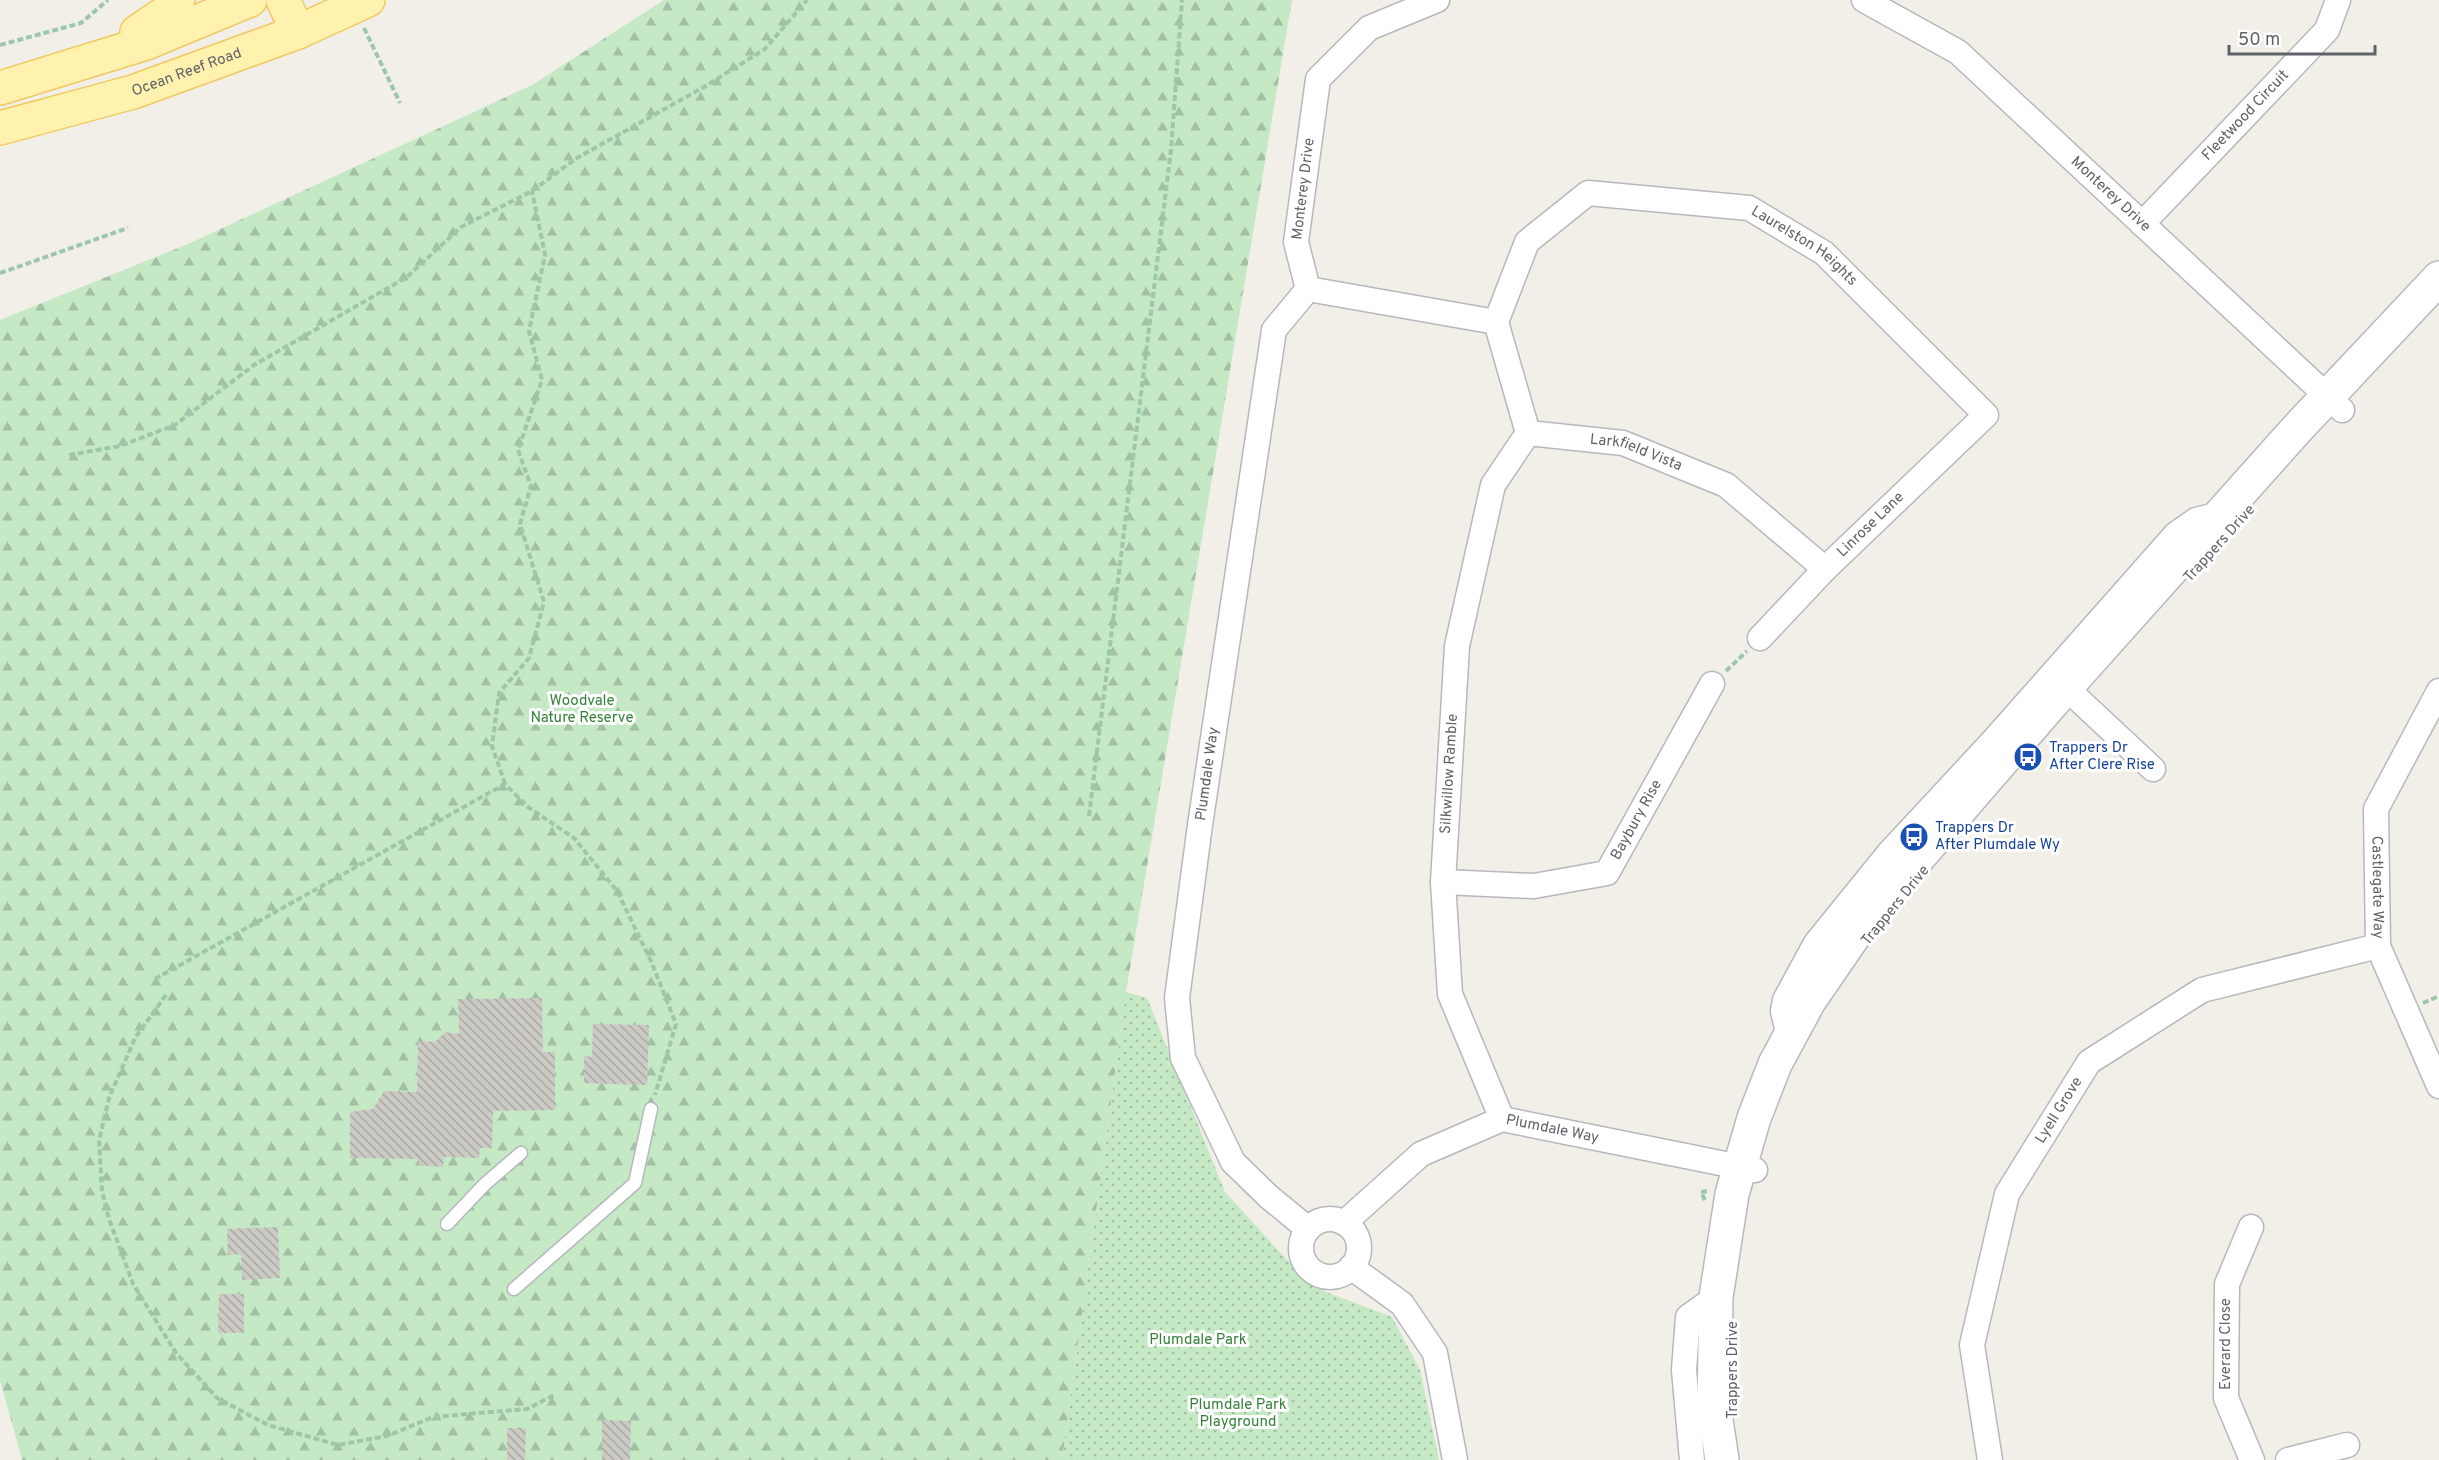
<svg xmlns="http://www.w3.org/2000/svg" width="2439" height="1460" font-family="Overpass,sans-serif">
<defs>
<pattern id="green-dots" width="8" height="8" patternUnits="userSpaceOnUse" patternTransform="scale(1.5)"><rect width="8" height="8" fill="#c5e8c5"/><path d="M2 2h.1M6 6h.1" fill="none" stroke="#a3c0a4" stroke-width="1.8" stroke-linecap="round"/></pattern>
<pattern id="forest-firs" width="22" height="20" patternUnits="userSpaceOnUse" patternTransform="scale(1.5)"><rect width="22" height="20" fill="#c5e8c5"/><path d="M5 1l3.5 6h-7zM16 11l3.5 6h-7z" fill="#a3c0a4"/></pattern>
<pattern id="building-back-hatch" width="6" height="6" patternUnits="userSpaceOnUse" patternTransform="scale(1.5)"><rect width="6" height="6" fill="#cccac5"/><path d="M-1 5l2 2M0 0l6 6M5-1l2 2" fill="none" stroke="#a9a8a4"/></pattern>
</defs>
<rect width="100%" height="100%" fill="#f1efe8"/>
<path fill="url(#green-dots)" d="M1126,992L1147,998L1225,1192L1288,1261L1326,1292L1392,1317L1420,1370L1439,1460H1062Z"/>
<path fill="url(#forest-firs)" d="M664,0H1292L1126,992L1062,1460H22L0,1380V320L188,244L532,85Z"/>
<g fill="url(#building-back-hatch)">
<path d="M542,998L543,1052H555V1110L493,1111L492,1148H480L479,1158L444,1157L443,1167L419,1165V1159L350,1158V1112L373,1109L384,1091L417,1092L418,1041L435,1042L445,1032L459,1034L458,999Z"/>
<path d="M593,1024L649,1025L647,1085L584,1083V1056L592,1057Z"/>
<path d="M278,1227L280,1278L242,1280L241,1254L228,1255L227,1229Z"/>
<path d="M219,1294H244V1333H218Z"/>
<path d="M602,1420L631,1421L630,1460H602Z"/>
<path d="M507,1428H526L525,1460H507Z"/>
</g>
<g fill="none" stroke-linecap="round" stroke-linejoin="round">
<g stroke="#b5b8bc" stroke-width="15">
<g id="lane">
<path d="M447,1224L485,1184L521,1153"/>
<path d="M514,1289L635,1183L651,1109"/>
</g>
</g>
<g stroke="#b5b8bc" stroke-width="27">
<g id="street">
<path d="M1437,0L1369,28L1318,79L1296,242L1308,289L1496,322"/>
<path id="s1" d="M1864,0L1958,52L2342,410"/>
<path id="s2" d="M2142,224L2327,30L2338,0"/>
<path d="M1308,289L1274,330L1200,825L1177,998L1183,1058L1233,1162L1269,1197L1308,1229"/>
<path id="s3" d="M1496,322L1527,242L1588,193L1749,208L1824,253L1986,415L1825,569L1760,638"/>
<path id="s4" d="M1496,322L1528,433L1623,443L1726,485L1825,569"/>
<path id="s5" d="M2439,691L2376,809L2378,946L2439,1086"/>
<path d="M2078,699L2153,769"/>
<path id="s6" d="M1443,882L1534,886L1607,873L1712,684"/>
<path d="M1789,1037L1783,1011L1785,1000L1816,943L1889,853L1993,741L2176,534L2196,520L2220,514"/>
<path id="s7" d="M1502,1119L1450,994L1443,882L1457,646L1493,485L1528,433"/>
<circle cx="1330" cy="1248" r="29"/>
<path id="s8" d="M1344,1223L1421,1154L1502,1119L1755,1170"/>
<path d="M2251,1227L2227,1284L2226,1398L2252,1460"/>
<path d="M1351,1267L1402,1304L1435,1353L1455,1460"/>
<path d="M1692,1460L1684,1370L1688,1317L1716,1297"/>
<path id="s9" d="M1990,1460L1972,1345L2007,1194L2089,1062L2202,990L2378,946"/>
<path d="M2288,1460L2347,1445"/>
</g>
</g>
<g stroke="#b6babf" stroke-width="36">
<path id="secondary" d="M1722,1460L1714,1407L1716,1297L1732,1194L1754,1118L1775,1064L1809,1001L1866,918L2052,703L2296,430L2439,278"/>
</g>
<g stroke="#f2c960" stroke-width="36">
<g id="primary">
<path d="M283,0L298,32"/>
<path d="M137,32L171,9L178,0"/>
<path d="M0,88L146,43L250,0"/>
<path id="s10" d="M0,128L133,92L298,32L368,0"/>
</g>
</g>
<g stroke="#9cc7a9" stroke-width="4" stroke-dasharray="6 3" stroke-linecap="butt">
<path d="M364,28L400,103"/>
<path d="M0,45L81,23L108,0"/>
<path d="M0,273L128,228"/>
<path d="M69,455L120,446L175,425L254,365L407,277L461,227L532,191L577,158L704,87L765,49L807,0"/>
<path d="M1726,671L1747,651"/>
<path d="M505,784L492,746L499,693L529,658L544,602L520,524L531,486L518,450L542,380L529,331L545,255L532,191"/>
<path d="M1089,816L1171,150L1182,0"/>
<path d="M155,979L505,784L528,807L574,838L617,891L651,961L676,1024L655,1095"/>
<path d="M166,995L135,1038L109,1098L99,1141L102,1191L109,1219L133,1284L176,1353L217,1398L268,1425L338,1445L387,1436L433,1417L527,1409L556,1394"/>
<path d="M2423,1003L2439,996"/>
<path d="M1705,1200L1701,1192L1709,1191"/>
</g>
<use href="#lane" stroke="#fff" stroke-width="12"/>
<use href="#street" stroke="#fff" stroke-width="24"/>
<use href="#secondary" stroke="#fff" stroke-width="33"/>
<use href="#primary" stroke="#fff2af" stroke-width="33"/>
</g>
<defs>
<g id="bus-disc" transform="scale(1.5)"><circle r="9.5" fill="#1a4fb4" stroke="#fff"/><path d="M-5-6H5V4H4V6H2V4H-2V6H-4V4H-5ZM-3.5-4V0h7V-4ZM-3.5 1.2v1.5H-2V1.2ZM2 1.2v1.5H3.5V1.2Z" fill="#fff"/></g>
</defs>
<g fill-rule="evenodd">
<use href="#bus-disc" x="2028" y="757"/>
<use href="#bus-disc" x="1914" y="837"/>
</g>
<g text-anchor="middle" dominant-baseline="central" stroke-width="6" stroke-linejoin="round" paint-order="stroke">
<g font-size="15" fill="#5f6368" stroke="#fff">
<text stroke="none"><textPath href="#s10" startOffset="195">Ocean Reef Road</textPath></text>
<text stroke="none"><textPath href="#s2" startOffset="150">Fleetwood Circuit</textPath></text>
<text transform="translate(1304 189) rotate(-83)">Monterey Drive</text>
<text stroke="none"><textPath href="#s1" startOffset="316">Monterey Drive</textPath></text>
<text stroke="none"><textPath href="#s3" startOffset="393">Laurelston Heights</textPath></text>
<text stroke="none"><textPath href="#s4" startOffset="226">Larkfield Vista</textPath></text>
<text transform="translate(1871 525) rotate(-44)">Linrose Lane</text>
<text transform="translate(2220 544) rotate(-48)">Trappers Drive</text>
<text transform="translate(1208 774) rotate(-82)">Plumdale Way</text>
<text stroke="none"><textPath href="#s7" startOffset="356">Silkwillow Ramble</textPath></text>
<text stroke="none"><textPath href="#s6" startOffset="226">Baybury Rise</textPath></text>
<text stroke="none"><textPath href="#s5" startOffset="212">Castlegate Way</textPath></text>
<text transform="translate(1896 906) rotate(-51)">Trappers Drive</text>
<text stroke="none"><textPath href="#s9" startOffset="370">Lyell Grove</textPath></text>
<text stroke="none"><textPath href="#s8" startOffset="243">Plumdale Way</textPath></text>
<text transform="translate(2226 1344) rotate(-90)">Everard Close</text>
<text transform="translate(1733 1370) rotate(-90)">Trappers Drive</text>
</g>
<g font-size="15" fill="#348238" stroke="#fff">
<text x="582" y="701">Woodvale<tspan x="582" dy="17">Nature Reserve</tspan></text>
<text x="1198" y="1340">Plumdale Park</text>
<text x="1238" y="1405">Plumdale Park<tspan x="1238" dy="17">Playground</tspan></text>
</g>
<g font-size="15" fill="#164399" stroke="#fff" text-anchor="start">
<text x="2049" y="748">Trappers Dr<tspan x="2049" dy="17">After Clere Rise</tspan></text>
<text x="1935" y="828">Trappers Dr<tspan x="1935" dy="17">After Plumdale Wy</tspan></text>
</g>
</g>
<path d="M2229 45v9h146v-9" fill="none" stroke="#5f6368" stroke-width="3"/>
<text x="2238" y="45" font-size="18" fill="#5f6368" stroke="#ffffff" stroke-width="4.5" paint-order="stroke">50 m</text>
</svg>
